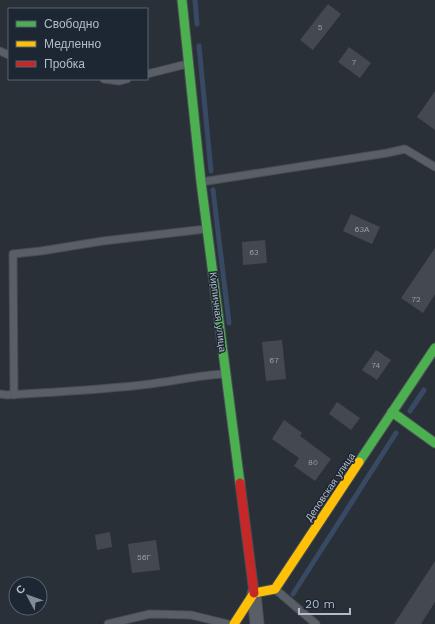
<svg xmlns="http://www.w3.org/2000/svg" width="435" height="624" font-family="'Work Sans',sans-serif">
<rect width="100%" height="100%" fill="#2a3038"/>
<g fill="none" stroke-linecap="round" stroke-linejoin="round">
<g stroke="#384963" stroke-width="5">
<path d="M195,0L197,24"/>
<path d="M199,46L211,171"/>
<path d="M213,190L229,323"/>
<path d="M410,411L424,390"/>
<path d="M293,594L396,433"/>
</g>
</g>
<g fill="#444950">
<path d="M328,4L341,14L313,50L300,40Z"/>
<path d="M349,47L371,63L360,78L338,62Z"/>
<path d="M435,91V130L417,117Z"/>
<path d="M351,214L380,227L372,244L343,231Z"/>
<path d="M265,240L267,263L243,265L242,242Z"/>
<path d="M435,248V294L423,313L401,298Z"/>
<path d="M282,340L286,379L266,381L262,342Z"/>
<path d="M376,350L391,360L377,380L362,370Z"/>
<path d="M337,402L360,418L351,430L329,414Z"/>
<path d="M284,420L302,433L300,436L331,459L315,481L294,466L299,458L272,439Z"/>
<path d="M110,532L112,547L97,550L95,535Z"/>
<path d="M156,540L160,570L132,573L128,544Z"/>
<path d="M435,561V602L421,624H394Z"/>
</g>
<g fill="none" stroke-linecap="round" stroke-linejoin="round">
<g stroke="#484c53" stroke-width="9">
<g id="lane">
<path d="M0,51L9,55"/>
<path d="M147,74L187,64"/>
<path d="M104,79L119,81L127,79"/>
<path d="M201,182L387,153L405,149L435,167"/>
<path d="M0,394L7,395C55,392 102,390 150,384C175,381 200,375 225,374"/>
<path d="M14,395L13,254L41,251L103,241L206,229"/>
<path d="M275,589L316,624"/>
<path d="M108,624L150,614L191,615L228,624"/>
</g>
</g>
<g stroke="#484c53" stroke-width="15">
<path id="street" d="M254,593L257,624"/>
</g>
<g stroke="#484c53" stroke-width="11">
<g id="fast">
<path d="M182,0L201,182L240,483"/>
<path d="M392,412L435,443"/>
<path d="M359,462L435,348"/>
</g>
</g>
<g stroke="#484c53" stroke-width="11">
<path id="slow" d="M234,624L254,593L275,589L359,462"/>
</g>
<g stroke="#484c53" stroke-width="11">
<path id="jam" d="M240,483L254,593"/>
</g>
<use href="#lane" stroke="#5a5e66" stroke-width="7"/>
<use href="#street" stroke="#5a5e66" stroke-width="13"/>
<use href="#fast" stroke="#4caf50" stroke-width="9"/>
<use href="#slow" stroke="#ffc107" stroke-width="9"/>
<use href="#jam" stroke="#c62828" stroke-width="9"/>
</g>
<g text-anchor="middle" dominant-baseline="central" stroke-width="3" stroke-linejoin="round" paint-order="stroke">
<g font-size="8" fill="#989fab">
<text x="320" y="27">5</text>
<text x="354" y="62">7</text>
<text x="362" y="229">63А</text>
<text x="254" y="252">63</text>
<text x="416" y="299">72</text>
<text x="274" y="360">67</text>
<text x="376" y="365">74</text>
<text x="313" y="462">80</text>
<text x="144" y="557">56Г</text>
</g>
<g font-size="10" fill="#b4bcc9" stroke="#1d2633">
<text transform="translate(218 312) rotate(83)">Кирпичная улица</text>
<text transform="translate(330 487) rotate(-56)">Деповская улица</text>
</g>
</g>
<rect x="8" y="8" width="140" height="72" fill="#1d2633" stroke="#59626f"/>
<rect x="16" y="21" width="20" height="6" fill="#4caf50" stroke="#59626f"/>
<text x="44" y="28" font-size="12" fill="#b4bcc9">Свободно</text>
<rect x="16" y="41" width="20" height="6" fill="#ffc107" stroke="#59626f"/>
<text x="44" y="48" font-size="12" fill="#b4bcc9">Медленно</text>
<rect x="16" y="61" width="20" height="6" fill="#c62828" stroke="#59626f"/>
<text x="44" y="68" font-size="12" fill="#b4bcc9">Пробка</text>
<g transform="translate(28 596) rotate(311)"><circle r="19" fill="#1d2633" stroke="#59626f"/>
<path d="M0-3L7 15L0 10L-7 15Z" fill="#848b96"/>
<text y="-6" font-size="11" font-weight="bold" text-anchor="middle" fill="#b4bcc9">С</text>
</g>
<path d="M299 608v6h51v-6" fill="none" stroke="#b4bcc9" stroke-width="2"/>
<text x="305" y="608" font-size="12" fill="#b4bcc9" stroke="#1d2633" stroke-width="3" paint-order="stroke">20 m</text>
</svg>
